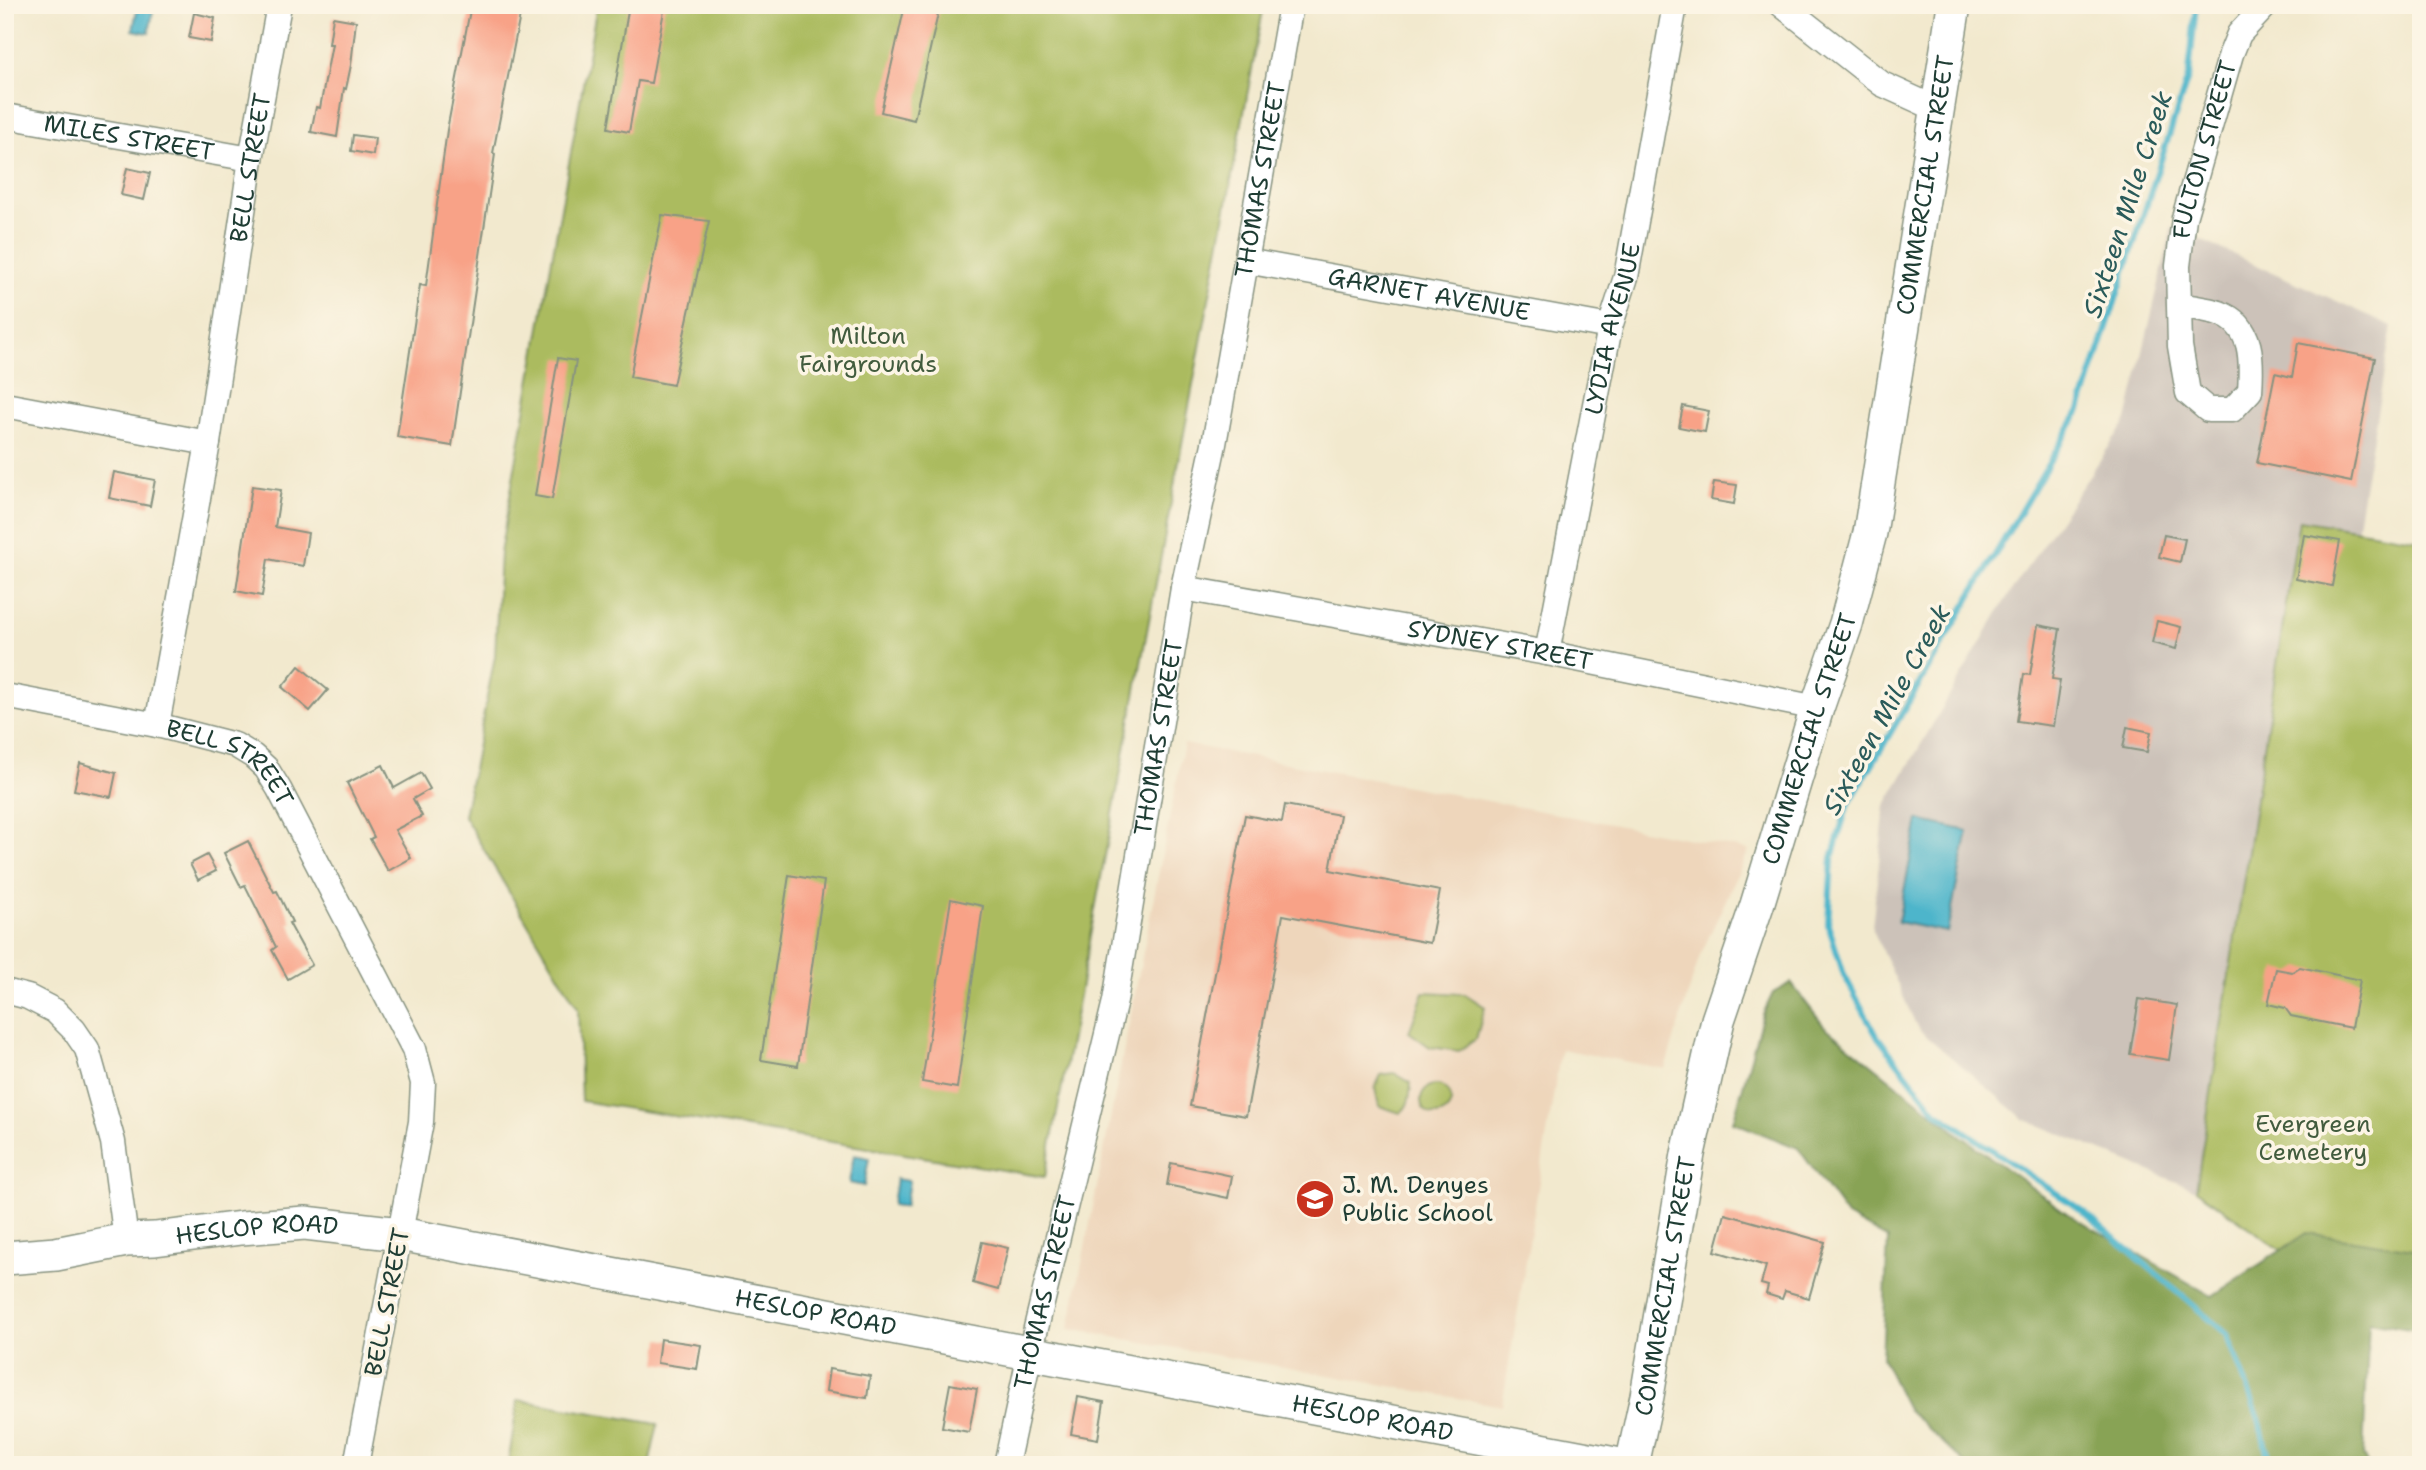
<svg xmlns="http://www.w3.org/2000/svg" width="2426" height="1470" font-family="'Shantell Sans',sans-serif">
<rect width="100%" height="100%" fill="#fcf5e5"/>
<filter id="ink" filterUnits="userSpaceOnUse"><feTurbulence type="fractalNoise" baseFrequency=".0143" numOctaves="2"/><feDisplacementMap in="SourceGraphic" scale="14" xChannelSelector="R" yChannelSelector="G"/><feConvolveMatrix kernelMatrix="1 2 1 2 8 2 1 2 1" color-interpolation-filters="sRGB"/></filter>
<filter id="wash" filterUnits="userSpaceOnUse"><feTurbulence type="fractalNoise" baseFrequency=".00686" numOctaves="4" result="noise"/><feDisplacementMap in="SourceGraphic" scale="28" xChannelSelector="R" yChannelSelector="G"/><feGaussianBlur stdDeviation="1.57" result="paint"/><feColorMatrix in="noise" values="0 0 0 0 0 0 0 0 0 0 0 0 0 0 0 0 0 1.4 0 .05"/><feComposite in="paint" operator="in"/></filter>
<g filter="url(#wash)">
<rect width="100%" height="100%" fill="#f2e9ce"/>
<path fill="#eed6bb" d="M1184,744L1749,850L1699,958L1665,1069L1561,1049L1502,1406L1069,1329Z"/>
<path fill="#ccc2b9" d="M2172,227L2392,326L2357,530L2299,520L2196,1190L2024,1119L1918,1029L1872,928L1885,806L2006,599L2127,420Z"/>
<g fill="#abbb5e" stroke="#657c49" stroke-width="2">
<path d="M597,5H1264L1045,1177L581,1101L578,1008L464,816L495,656L500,553Z"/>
<path d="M2299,520L2421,540V1302L2324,1280L2196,1190Z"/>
<path d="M1424,992L1465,994L1485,1007L1476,1039L1459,1051L1430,1047L1409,1032Z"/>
<path d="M1394,1073L1411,1083C1410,1095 1410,1106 1400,1113L1379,1106L1375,1088L1381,1075Z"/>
<circle cx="1436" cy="1100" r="15"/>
<path d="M518,1400L658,1424L649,1465H508Z"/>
</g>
<path fill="#88a355" stroke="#547044" stroke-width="2" d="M1791,983L1824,1026L1957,1133L2068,1214L2212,1296L2307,1233L2421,1250V1331L2369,1322L2363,1455L2368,1465H1967L1907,1409L1882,1358L1888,1239L1847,1216L1798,1148L1733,1122L1763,1014L1773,993Z"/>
<g fill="#4db5cb" stroke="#367980" stroke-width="2">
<path d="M138,5H154L149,33L133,30Z"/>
<path d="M1918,820L1968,831L1947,932L1898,922Z"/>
<path d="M854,1155L869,1158L864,1186L849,1183Z"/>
<path d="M896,1179L909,1181L905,1207L892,1205Z"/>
</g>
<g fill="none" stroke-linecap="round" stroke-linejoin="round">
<path stroke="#4db5cb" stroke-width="6" d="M2196,5L2189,74L2080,410L1847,807L1832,858L1828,924L1844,975L1877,1036L1936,1112L2084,1212L2227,1334L2259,1419L2270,1465"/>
</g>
<g id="blocks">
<g fill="#f8a287">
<path d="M471,5H522L493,153L495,154L452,446L397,437L420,285L426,286L447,130Z"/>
<path d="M629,5H665L651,83L638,81L629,132L608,128Z"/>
<path d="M905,5H940L914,120L881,112Z"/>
<path d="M194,13L215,18L211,42L189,38Z"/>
<path d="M333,17L356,21L351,65L346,89L344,88L337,137L311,132L316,107L320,108L332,44H329Z"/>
<path d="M353,135L375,138L373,155L351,151Z"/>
<path d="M127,168L150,173L144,200L121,195Z"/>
<path d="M662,215L709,221L673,385L630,377Z"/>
<path d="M2298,343L2375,358L2351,482L2257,463L2275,373L2292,377Z"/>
<path d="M558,358L576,361L552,499L535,496Z"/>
<path d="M1683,406L1709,411L1705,432L1679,427Z"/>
<path d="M114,472L155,480L150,506L109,498Z"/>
<path d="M1714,482L1737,485L1734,504L1711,500Z"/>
<path d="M252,486L281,490L275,527L308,533L303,566L268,559L262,596L236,591Z"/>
<path d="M2164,535L2185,539L2180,562L2159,557Z"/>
<path d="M2304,535L2340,541L2332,586L2296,579Z"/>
<path d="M2157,621L2181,627L2176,649L2152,643Z"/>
<path d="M2038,625L2060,629L2052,679L2060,680L2053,726L2017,721L2024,674L2030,675Z"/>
<path d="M299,666L328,690L310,711L282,687Z"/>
<path d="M2127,727L2151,732L2147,752L2123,748Z"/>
<path d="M80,763L116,773L111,797L74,790Z"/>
<path d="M383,765L394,788L421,773L430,789L413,799L422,816L395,830L411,858L388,871L370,839L374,837L347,783Z"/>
<path d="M1285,805L1340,815L1330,870L1440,891L1430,943L1283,915L1246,1116L1190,1106L1245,815L1282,822Z"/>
<path d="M248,841L274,892L277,891L292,922L289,923L312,965L288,979L272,950L276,947L245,885L241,887L224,853Z"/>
<path d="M207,855L216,871L198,880L190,864Z"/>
<path d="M789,875L824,881L798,1066L761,1060Z"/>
<path d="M951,899L983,906L957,1088L922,1082Z"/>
<path d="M2300,967L2360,980L2351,1028L2291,1016L2285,1008L2268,1004L2276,969L2292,972Z"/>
<path d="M2139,999L2177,1005L2169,1060L2130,1054Z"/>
<path d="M1171,1163L1232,1176L1228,1198L1167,1185Z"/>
<path d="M1725,1214L1825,1242L1809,1298L1785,1291L1782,1299L1766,1294L1768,1286L1761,1284L1766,1266L1715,1251Z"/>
<path d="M982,1242L1008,1248L998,1290L973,1283Z"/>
<path d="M660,1339L701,1345L697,1369L657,1363Z"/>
<path d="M829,1369L870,1376L867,1398L826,1391Z"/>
<path d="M950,1384L977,1389L969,1432L942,1427Z"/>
<path d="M1078,1397L1104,1402L1098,1439L1071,1434Z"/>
</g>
</g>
</g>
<g filter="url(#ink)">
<use href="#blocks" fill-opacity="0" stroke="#889381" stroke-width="2"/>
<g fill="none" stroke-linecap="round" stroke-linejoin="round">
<g stroke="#889381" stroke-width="27">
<g id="street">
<path d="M1782,5L1882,84L1937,109"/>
<path id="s1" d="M5,116L251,159"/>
<path id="s2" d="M1246,261L1610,327"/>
<path id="s3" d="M2180,305C2193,308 2207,309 2219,313C2254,325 2252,362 2250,391L2232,410H2208L2188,393L2180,346L2178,266L2184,218L2231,54L2239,34L2266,5"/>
<path d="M5,405L208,443"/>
<path id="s4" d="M1183,588L1547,653L1817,708"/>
<path id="s5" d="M1547,653L1610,327L1626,277L1675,5"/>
<path id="s6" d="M5,696L157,725L235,745L253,756L266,768L279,789L414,1049L423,1083L421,1122L356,1465"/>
<path id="s7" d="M157,725L208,443L251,159L279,5"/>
<path d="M5,991L28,997L55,1011L74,1030L87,1049L113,1142L126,1240"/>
<path id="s8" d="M1006,1465L1030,1353L1115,1001L1183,588L1214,444L1291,5"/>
</g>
</g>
<g stroke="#889381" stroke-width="36">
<g id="secondary">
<path id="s9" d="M5,1258L56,1254L126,1240L155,1239L241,1228L305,1223L400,1234L1620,1465"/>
<path id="s10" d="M1632,1465L1647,1396L1688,1154L1718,1020L1757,905L1817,708L1846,624L1870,533L1954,5"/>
</g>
</g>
<use href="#street" stroke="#fff" stroke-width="24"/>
<use href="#secondary" stroke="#fff" stroke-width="33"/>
</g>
</g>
<defs>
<g id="school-disc" transform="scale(2.0125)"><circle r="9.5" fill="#c8321e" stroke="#fcf5e5"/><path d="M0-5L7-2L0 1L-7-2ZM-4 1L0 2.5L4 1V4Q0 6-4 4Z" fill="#fff"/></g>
</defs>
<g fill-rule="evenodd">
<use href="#school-disc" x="1315" y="1199"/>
</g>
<g text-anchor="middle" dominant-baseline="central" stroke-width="7" stroke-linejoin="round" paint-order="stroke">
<g font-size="24" fill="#1f3d34" stroke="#fcf5e5">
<text stroke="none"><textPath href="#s1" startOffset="126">MILES STREET</textPath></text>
<text stroke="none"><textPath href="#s3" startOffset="455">FULTON STREET</textPath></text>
<text stroke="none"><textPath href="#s7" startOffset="565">BELL STREET</textPath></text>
<text stroke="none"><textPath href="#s8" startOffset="1311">THOMAS STREET</textPath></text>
<text stroke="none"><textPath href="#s10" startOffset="1316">COMMERCIAL STREET</textPath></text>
<text stroke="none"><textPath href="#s2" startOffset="186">GARNET AVENUE</textPath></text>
<text stroke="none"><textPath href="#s5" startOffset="331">LYDIA AVENUE</textPath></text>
<text stroke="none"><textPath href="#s4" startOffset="322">SYDNEY STREET</textPath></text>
<text stroke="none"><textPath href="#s8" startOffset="744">THOMAS STREET</textPath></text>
<text stroke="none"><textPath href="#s10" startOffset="749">COMMERCIAL STREET</textPath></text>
<text stroke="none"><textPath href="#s6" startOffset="240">BELL STREET</textPath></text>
<text stroke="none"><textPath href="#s9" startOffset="254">HESLOP ROAD</textPath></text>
<text stroke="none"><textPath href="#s10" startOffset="182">COMMERCIAL STREET</textPath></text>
<text stroke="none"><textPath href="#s8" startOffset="177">THOMAS STREET</textPath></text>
<text transform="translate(387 1302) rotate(-79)">BELL STREET</text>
<text stroke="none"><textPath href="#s9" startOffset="821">HESLOP ROAD</textPath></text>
<text stroke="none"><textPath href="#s9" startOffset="1388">HESLOP ROAD</textPath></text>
</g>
<g font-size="24" fill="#425c3e" stroke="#fcf5e5">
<text x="868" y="336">Milton<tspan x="868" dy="28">Fairgrounds</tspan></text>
<text x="2313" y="1124">Evergreen<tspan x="2313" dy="28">Cemetery</tspan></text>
</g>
<g font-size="24" fill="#1f3d34" stroke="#fcf5e5" text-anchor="start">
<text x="1342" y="1185">J. M. Denyes<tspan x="1342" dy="28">Public School</tspan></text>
</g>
<g font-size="26" font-style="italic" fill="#2a5b5a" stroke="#fcf5e5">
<text transform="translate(2127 204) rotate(-72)">Sixteen Mile Creek</text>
<text transform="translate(1886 709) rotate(-61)">Sixteen Mile Creek</text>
</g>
</g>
<rect width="2426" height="1470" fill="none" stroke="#fcf5e5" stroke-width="28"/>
</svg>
